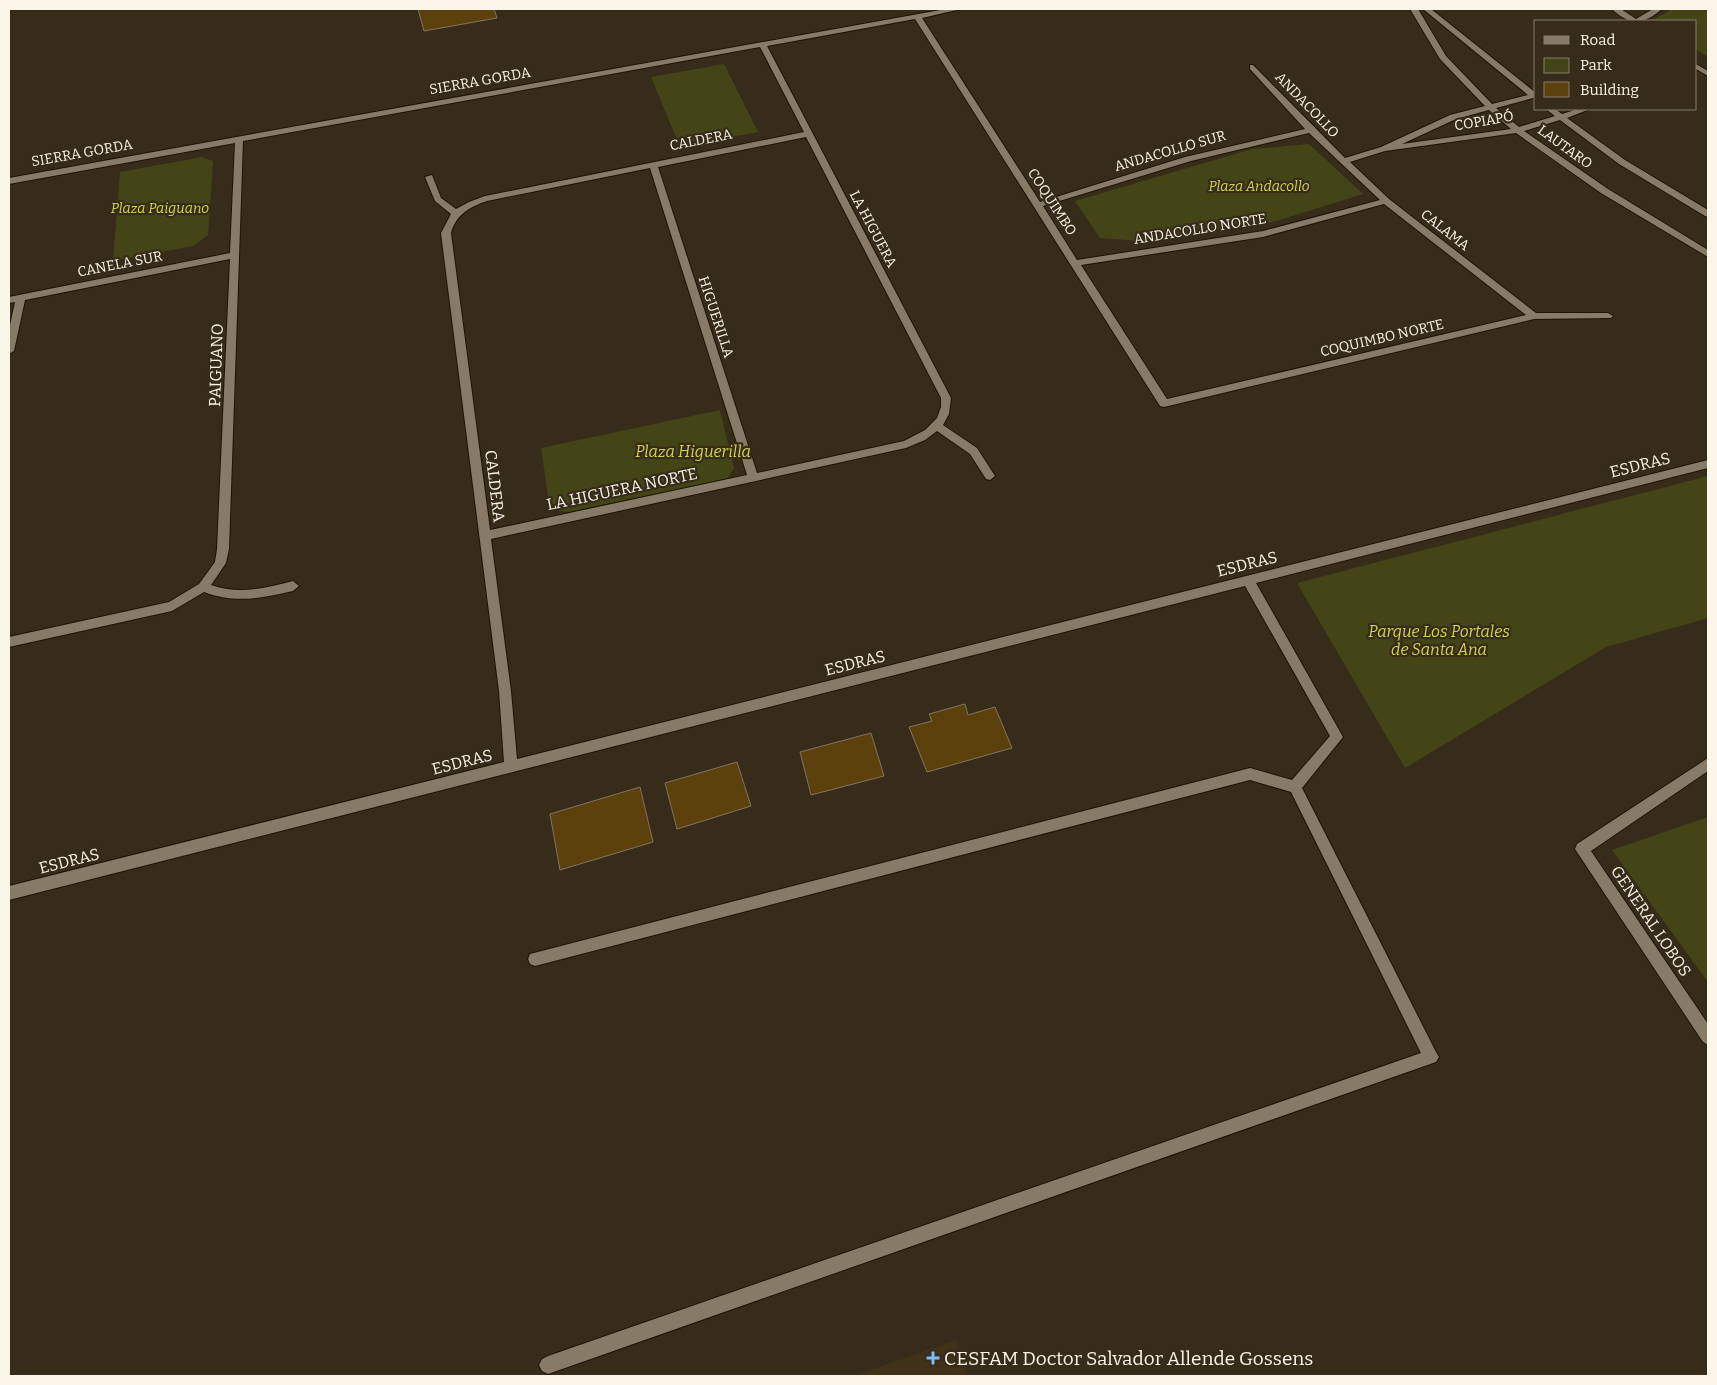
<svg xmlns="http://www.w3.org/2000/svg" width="1717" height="1385" font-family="Bitter,serif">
<rect width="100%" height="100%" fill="#372c1a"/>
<path fill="#403219" d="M956,1340L967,1376H853Z"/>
<g fill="#434516">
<path d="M1672,9H1704L1708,11V57L1696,49V21H1651Z"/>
<path d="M724,64L758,132L680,147L651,77Z"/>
<path d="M1309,144L1363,194L1273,222L1139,241L1100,238L1075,201L1252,149Z"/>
<path d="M202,157L213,161L208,235L193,246L113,261L120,172Z"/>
<path d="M720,410L734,468L727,479L567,512L555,510L549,502L541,448Z"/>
<path d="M1708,476V618L1606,647L1405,768L1297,583Z"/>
<path d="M1708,817V982L1612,850Z"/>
</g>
<g fill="#5c410c" stroke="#817560">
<path d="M418,9H494L497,18L424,31Z"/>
<path d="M965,704L968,715L995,707L1012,748L927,772L909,727L932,721L929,714Z"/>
<path d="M871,733L884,776L811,795L800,752Z"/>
<path d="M737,762L751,806L677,829L665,783Z"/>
<path d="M640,787L653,842L560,870L550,814Z"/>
</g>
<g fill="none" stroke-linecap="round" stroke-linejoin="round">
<g stroke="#1e1404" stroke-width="2">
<g id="minor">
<path d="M946,9H961L922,18L1040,202L1185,157L1305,129L1250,69V65H1253L1345,158L1381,147L1450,115L1485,106L1440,59L1410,9H1418L1446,56L1492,104L1528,95L1423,9H1431L1536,93V99L1533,98L1496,108L1519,127L1555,116L1546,109H1555L1562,114L1578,109H1590L1567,118L1625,160L1708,210V217L1705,216L1619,164L1560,120L1524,131L1608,189L1708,250V257L1601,193L1516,133L1385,151L1350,162L1389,199L1536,313H1608L1613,316L1611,318L1534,319L1164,407L1160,406L915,19L767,46L951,398L949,414L943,425L977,448L995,476L990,480L986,479L970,454L937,431L925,440L906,448L491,539L511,691L517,759L1708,460V468L1256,583L1343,737L1302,788L1436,1052L1439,1057L1436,1062L548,1374L542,1371L539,1365L542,1359L548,1356L1421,1053L1291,792L1250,780L535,966L530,964L528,959L530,954L1250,768L1292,780L1330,736L1245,586L9,900V886L504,762L499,691L441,233L451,214L435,201L425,177L432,175L441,198L456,209L469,202L485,196L804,132L760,47L243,141L229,549L226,563L211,585C238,595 266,588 293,581L299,586L293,591C262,598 235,604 204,592L172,611L9,647V637L169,602L199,584L215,562L217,549L230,259L25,300L14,351L9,354V330L15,302L9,303V297L230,253L235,143L9,184V178ZM1489,110L1511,129L1402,144L1456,119ZM1309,133L1380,200L1263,231L1077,260L1043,206L1191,161ZM806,137L941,398V407L937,418L925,430L904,441L757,473L658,167ZM650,168L747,475L490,530L451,233C456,215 469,207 487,201ZM1384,204L1526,315L1167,399L1081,265L1263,237Z"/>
<path d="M1612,9H1621L1636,19L1653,9H1662C1644,25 1629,26 1612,9Z"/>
<path d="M1696,64L1708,71V76L1696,69Z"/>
<path d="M1708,758V771L1591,851L1708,1024V1045L1703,1042L1575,849L1577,844Z"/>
</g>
</g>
<use href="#minor" fill="#877a66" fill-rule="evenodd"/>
</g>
<path fill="#7fbdfa" stroke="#372c1a" stroke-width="2" d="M930.5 1350.5h5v5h5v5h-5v5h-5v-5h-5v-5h5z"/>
<g text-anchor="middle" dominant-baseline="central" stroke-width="4.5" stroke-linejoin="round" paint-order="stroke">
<g font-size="14" fill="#fbf4e9" stroke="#372c1a">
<text transform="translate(480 81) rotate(-10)">SIERRA GORDA</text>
<text transform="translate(1307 105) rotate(46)">ANDACOLLO</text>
<text transform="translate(1484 121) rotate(-10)">COPIAPÓ</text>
<text transform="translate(701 140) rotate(-11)">CALDERA</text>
<text transform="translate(1565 147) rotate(36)">LAUTARO</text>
<text transform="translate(1170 151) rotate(-16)">ANDACOLLO SUR</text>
<text transform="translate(82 153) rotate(-10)">SIERRA GORDA</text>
<text transform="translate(1052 202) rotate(57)">COQUIMBO</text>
<text transform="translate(873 229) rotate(62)">LA HIGUERA</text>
<text transform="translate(1200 229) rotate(-9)">ANDACOLLO NORTE</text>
<text transform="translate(1445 230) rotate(38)">CALAMA</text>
<text transform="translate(120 264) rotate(-11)">CANELA SUR</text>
<text transform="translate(716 317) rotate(72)">HIGUERILLA</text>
<text transform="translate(1382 338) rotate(-13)">COQUIMBO NORTE</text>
</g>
<g font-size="14" font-style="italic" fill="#d0d54e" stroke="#372c1a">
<text x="1259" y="186">Plaza Andacollo</text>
<text x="160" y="208">Plaza Paiguano</text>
</g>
<g font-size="16" fill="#fbf4e9" stroke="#372c1a">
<text transform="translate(216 365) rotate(-88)">PAIGUANO</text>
<text transform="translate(1640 465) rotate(-14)">ESDRAS</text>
<text transform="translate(495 486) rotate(83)">CALDERA</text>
<text transform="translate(622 489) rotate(-12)">LA HIGUERA NORTE</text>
<text transform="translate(1247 564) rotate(-14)">ESDRAS</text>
<text transform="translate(855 663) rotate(-14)">ESDRAS</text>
<text transform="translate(462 762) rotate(-14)">ESDRAS</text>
<text transform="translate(69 861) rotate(-14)">ESDRAS</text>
<text transform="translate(1651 921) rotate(56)">GENERAL LOBOS</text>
</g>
<g font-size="16" font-style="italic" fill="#d0d54e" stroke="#372c1a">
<text x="693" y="451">Plaza Higuerilla</text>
<text x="1439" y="631">Parque Los Portales<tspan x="1439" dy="18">de Santa Ana</tspan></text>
</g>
<g font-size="19" fill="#fbf4e9" stroke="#372c1a" text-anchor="start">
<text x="944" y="1358">CESFAM Doctor Salvador Allende Gossens</text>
</g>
</g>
<rect width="1717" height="1385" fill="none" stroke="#fbf4e9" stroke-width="20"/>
<rect x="1534" y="20" width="162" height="90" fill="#372c1a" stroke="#857c6d"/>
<rect x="1544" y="36" width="25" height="8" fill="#877a66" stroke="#857c6d"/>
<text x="1580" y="45" font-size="15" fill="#fbf4e9">Road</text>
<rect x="1544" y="58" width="25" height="15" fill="#434516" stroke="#857c6d"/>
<text x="1580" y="70" font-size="15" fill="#fbf4e9">Park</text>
<rect x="1544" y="82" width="25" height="15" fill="#5c410c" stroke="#857c6d"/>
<text x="1580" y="95" font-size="15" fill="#fbf4e9">Building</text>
</svg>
